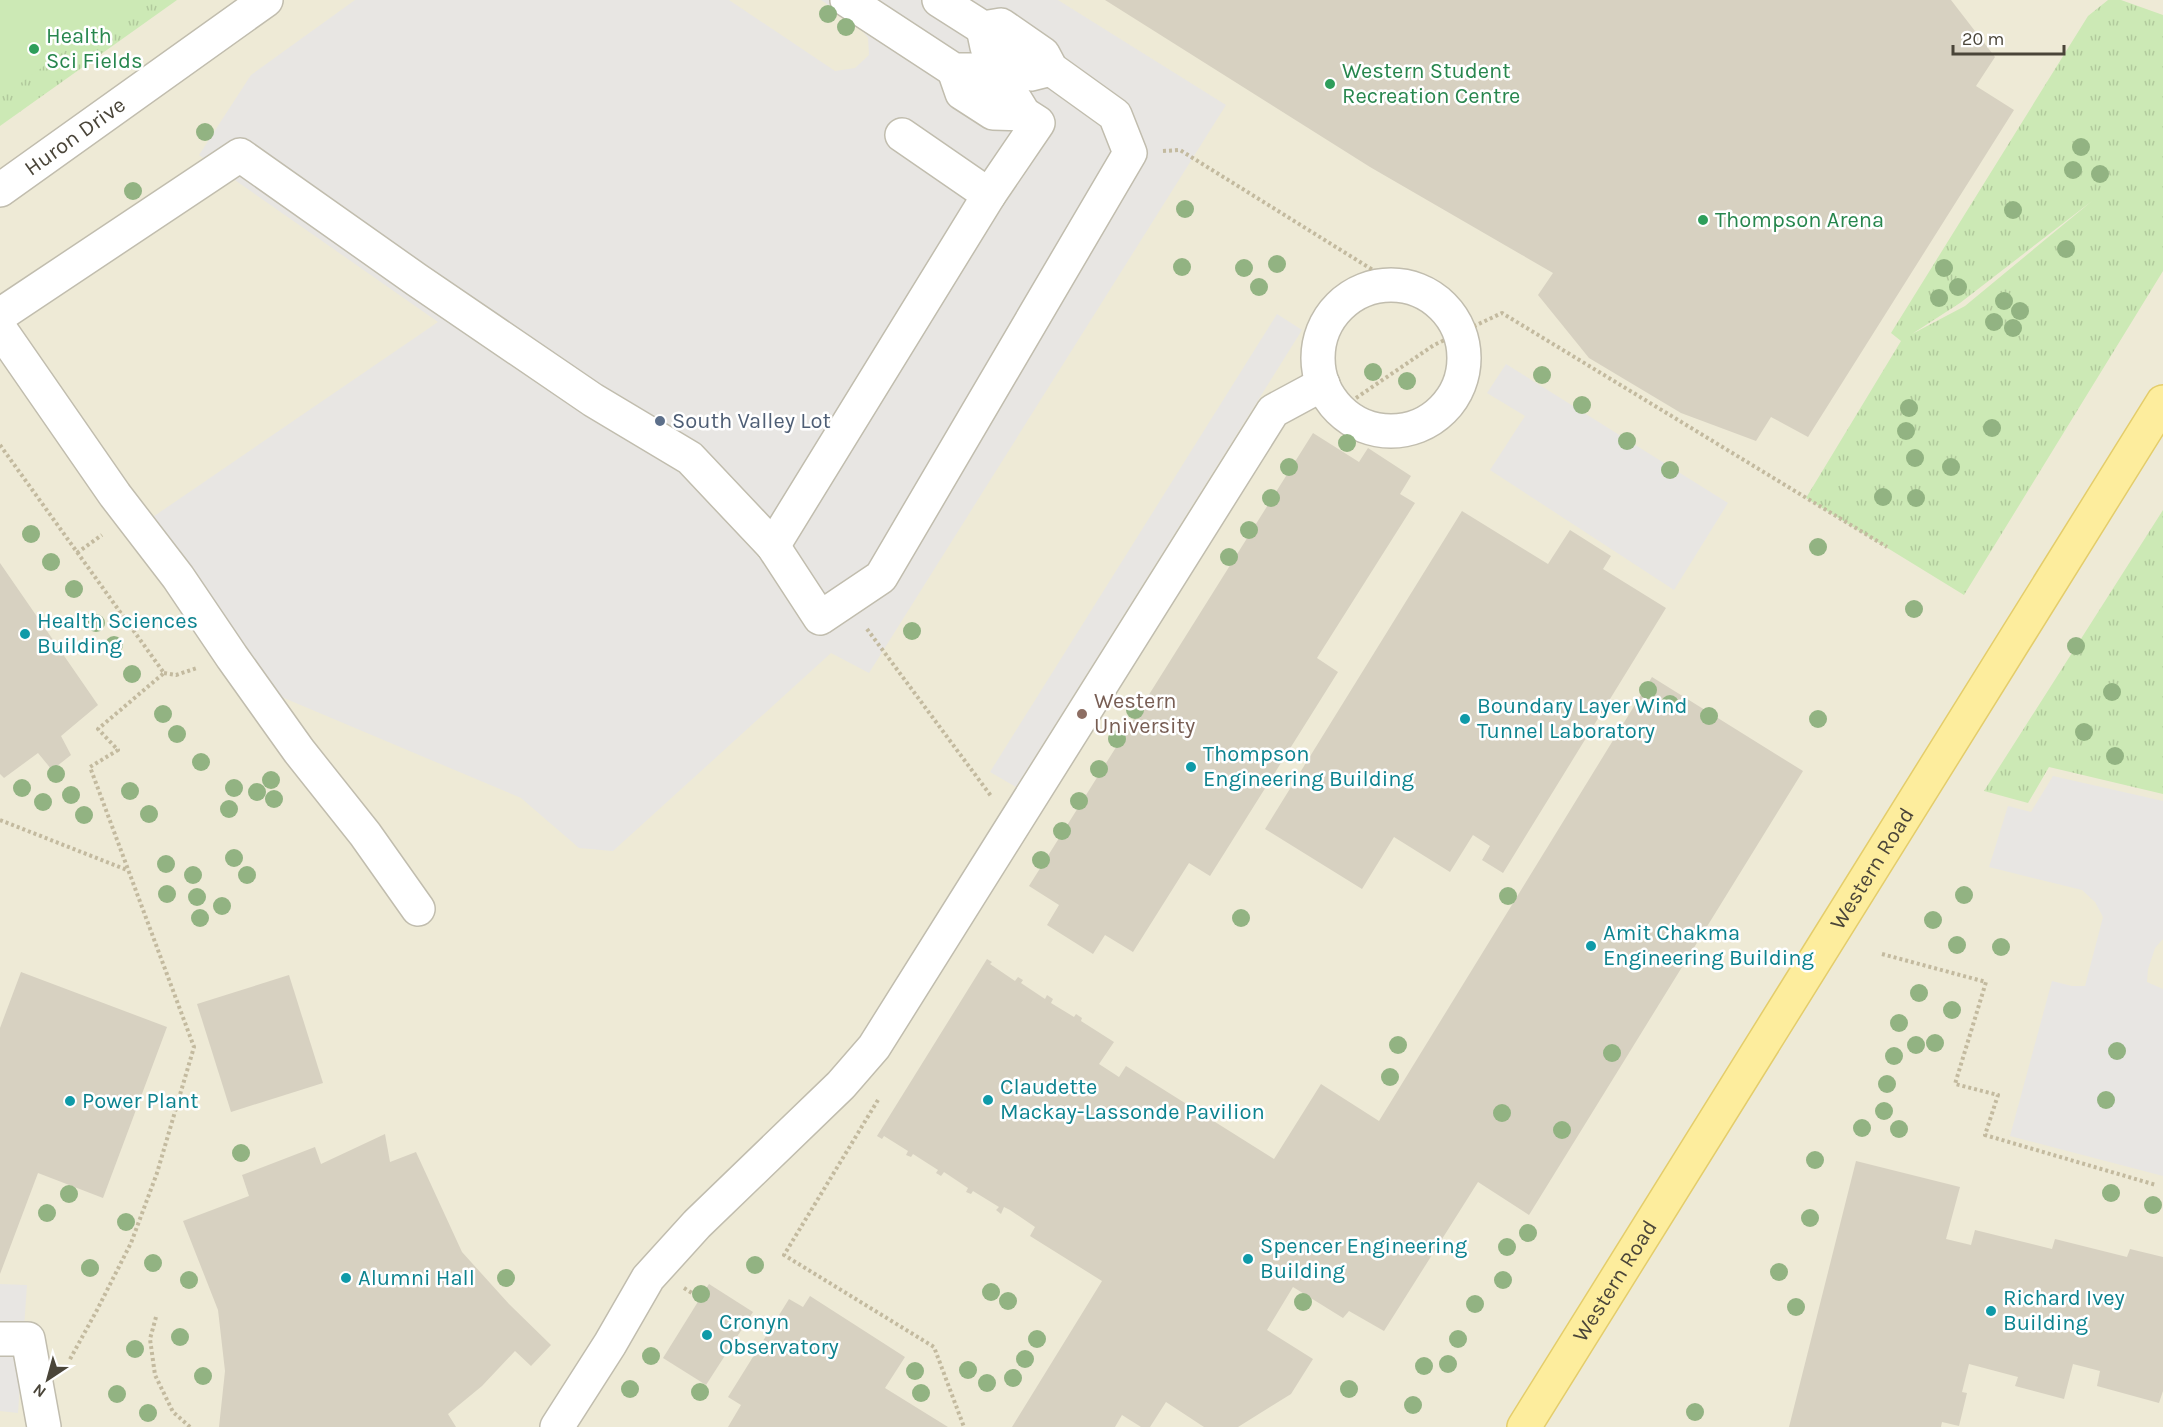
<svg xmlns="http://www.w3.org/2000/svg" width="2163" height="1427" font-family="Karla,sans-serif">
<defs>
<pattern id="grass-tufts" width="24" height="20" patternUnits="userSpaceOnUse" patternTransform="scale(1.5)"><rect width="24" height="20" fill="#cce9b5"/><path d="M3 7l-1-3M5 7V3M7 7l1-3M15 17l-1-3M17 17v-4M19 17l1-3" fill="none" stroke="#b1c99c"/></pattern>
</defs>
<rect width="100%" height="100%" fill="#f6f4ec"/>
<rect fill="#eeead6" x="0" y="0" width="2163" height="1427"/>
<g fill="url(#grass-tufts)" fill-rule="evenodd">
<path d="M0,0H177L0,126Z"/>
<path d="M2108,0H2121L2163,15V271L1964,595L1806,498L1901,341L1891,333L2088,16ZM2092,201L1965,306L1912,334L1960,303Z"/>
<path d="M2163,510V794L2049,767L2028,803L1984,791Z"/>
</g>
<path fill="#cce9b5" d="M0,0H135L0,98Z"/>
<g fill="#e8e6e3">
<path d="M355,0H729L835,71L855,68L869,55L868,38L856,23L821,0H1058L1226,105L869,673L831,653L613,851L579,848L521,798L265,690L147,521L438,322L199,155L251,75Z"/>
<path d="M1277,314L1302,330L1016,787L990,772Z"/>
<path d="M1506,364L1728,503L1674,590L1490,470L1525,416L1487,393Z"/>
<path d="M2053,776L2163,801V939L2155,948L2148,969L2147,982L2163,989V1176L2010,1136L2052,981L2072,986H2085L2103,917L2095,902L2082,890L1989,867L2008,806L2031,812Z"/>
<path d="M0,1284L27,1285L18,1413L0,1411Z"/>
</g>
<g fill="#d7d1c1">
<path d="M1105,0H1951L1995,57L1976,86L2014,110L1808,437L1771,417L1756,441L1681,413L1589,358L1538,295L1553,273L1370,167Z"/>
<path d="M1313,433L1359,462L1368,448L1411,476L1400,494L1415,503L1317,658L1338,672L1210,876L1189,863L1133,952L1105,935L1093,954L1047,925L1059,905L1029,886Z"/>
<path d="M1462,511L1548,564L1570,530L1611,556L1603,569L1666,608L1503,873L1482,860L1490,846L1473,835L1450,872L1394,837L1362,889L1265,829Z"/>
<path d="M0,563L98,705L61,736L71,755L52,770L38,753L4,778L0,774Z"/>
<path d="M1652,677L1803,771L1529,1215L1478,1182L1384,1331L1349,1311L1343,1318L1293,1287L1267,1330L1313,1359L1291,1394L1238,1427H1204L1166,1402L1150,1427H1141L1122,1415L1115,1427H1012L1102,1281L1030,1236L1035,1227L1010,1210L1004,1207L1001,1214L996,1210L999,1207L973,1191L971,1194L966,1192L968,1188L944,1172L941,1176L936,1173L938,1170L913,1154L911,1157L906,1155L908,1151L884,1136L882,1139L877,1136L987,959L992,962L990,964L1015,981L1018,977L1023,980L1021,983L1045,999L1047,995L1053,999L1051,1003L1074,1017L1076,1014L1082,1018L1081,1021L1114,1042L1099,1064L1119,1077L1126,1066L1274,1159L1321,1084L1379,1121Z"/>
<path d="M21,972L167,1027L103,1198L38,1173L0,1274V1028Z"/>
<path d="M289,975L323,1083L231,1112L197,1004Z"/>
<path d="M385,1134L390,1162L416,1152L462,1252L509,1304L551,1345L531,1366L515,1351L482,1386L448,1414L456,1427H219L225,1371L218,1310L183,1221L249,1196L242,1175L315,1147L321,1164Z"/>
<path d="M1856,1161L1960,1187L1946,1239L1971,1245L1975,1230L2052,1249L2055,1239L2127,1257L2130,1249L2163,1257V1391L2159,1403L2097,1386L2100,1371L2073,1364L2064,1399L2015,1386L2018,1377L1969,1364L1962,1392L1967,1393L1959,1426L1942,1422L1941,1427H1789Z"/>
<path d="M709,1284L753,1312L706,1385L663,1358Z"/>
<path d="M810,1296L905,1357L885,1388L948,1427H728L741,1405L728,1397L789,1299L803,1307Z"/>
</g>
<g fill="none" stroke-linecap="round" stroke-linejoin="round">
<g stroke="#c1bdae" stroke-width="36">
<g id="minor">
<path d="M983,28L987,47L1031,74L1051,69"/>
<path d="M954,70L962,93L993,113L1024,114"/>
<path d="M902,135L989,195"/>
<path id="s1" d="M0,190L266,0"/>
<circle cx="1391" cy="358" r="73"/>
<path d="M0,315L240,155L417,280L593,400L690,458L773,546L820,618L881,577L1130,153L1115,115L1051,69L1043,54L1001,25L983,28L939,0"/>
<path d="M0,329L115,495L178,577L232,657L299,751L365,834L418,909"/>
<path d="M773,546L989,195L1038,123L1024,114L1011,93L976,70H954L847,0"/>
<path d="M0,1339H28L44,1427"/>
<path d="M557,1427L610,1344L648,1278L697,1224L841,1085L874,1047L1273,411L1323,384"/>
</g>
</g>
<g stroke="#e4cd6b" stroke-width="36">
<g id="major">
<path id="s2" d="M1524,1427L2163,402"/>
</g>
</g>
<g stroke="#c3ba9f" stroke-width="4" stroke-dasharray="3 3" stroke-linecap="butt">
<path d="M1163,151L1180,150L1397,285"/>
<path d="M1356,398L1434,345L1502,313L1887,547"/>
<path d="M0,445L164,673L98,729L118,750L90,767L194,1047L157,1173L131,1243L97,1310L69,1361"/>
<path d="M77,553L102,535"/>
<path d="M867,629L991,796"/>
<path d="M164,673L176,675L197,668"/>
<path d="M0,820L127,870"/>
<path d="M1882,954L1986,982L1955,1084L1998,1095L1985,1135L2156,1185"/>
<path d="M878,1100L784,1255L934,1347L964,1427"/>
<path d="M684,1288L700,1298"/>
<path d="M156,1317L150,1339L155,1375L173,1412L190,1427"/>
</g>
<use href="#minor" stroke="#fff" stroke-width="33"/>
<use href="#major" stroke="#fded9d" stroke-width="33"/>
</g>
<g fill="#92b382">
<circle cx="828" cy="14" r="9"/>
<circle cx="846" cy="27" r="9"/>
<circle cx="205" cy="132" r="9"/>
<circle cx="2081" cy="147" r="9"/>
<circle cx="2073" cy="170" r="9"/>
<circle cx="2100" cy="174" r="9"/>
<circle cx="133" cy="191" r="9"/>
<circle cx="1185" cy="209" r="9"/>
<circle cx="2013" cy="210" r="9"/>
<circle cx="2066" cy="249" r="9"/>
<circle cx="1277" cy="264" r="9"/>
<circle cx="1182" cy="267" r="9"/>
<circle cx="1244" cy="268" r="9"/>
<circle cx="1944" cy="268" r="9"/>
<circle cx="1259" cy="287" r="9"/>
<circle cx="1958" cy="287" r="9"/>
<circle cx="1939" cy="298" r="9"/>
<circle cx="2004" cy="301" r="9"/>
<circle cx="2020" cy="311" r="9"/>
<circle cx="1994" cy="322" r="9"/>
<circle cx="2013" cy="328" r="9"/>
<circle cx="1373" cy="372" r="9"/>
<circle cx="1542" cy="375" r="9"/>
<circle cx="1407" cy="381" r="9"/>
<circle cx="1582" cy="405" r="9"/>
<circle cx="1909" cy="408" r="9"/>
<circle cx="1992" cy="428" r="9"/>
<circle cx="1906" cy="431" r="9"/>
<circle cx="1627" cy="441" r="9"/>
<circle cx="1347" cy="443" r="9"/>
<circle cx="1915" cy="458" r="9"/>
<circle cx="1289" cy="467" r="9"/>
<circle cx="1951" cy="467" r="9"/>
<circle cx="1670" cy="470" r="9"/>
<circle cx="1883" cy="497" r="9"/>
<circle cx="1271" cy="498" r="9"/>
<circle cx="1916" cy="498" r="9"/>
<circle cx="1249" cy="530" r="9"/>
<circle cx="31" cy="534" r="9"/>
<circle cx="1818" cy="547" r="9"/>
<circle cx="1229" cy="557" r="9"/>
<circle cx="51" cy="562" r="9"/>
<circle cx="74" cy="589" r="9"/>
<circle cx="1914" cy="609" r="9"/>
<circle cx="96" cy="623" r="9"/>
<circle cx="912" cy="631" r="9"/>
<circle cx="114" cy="645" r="9"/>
<circle cx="2076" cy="646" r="9"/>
<circle cx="132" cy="674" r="9"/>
<circle cx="1648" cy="690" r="9"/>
<circle cx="2112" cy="692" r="9"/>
<circle cx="1670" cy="704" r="9"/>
<circle cx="1135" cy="710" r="9"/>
<circle cx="163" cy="714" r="9"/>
<circle cx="1709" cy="716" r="9"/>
<circle cx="1818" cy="719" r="9"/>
<circle cx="2084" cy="732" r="9"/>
<circle cx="177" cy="734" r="9"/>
<circle cx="1117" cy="739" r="9"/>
<circle cx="2115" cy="756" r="9"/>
<circle cx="201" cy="762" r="9"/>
<circle cx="1099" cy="769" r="9"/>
<circle cx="56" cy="774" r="9"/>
<circle cx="271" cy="780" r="9"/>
<circle cx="22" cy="788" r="9"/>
<circle cx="234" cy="788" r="9"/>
<circle cx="130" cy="791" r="9"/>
<circle cx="257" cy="792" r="9"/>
<circle cx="71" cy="795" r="9"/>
<circle cx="274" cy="799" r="9"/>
<circle cx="1079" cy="801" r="9"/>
<circle cx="43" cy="802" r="9"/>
<circle cx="229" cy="809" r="9"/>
<circle cx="149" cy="814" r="9"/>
<circle cx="84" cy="815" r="9"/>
<circle cx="1062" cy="831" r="9"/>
<circle cx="234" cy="858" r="9"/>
<circle cx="1041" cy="860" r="9"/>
<circle cx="166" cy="864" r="9"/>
<circle cx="193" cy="875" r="9"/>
<circle cx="247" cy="875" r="9"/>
<circle cx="167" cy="894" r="9"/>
<circle cx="1964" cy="895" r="9"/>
<circle cx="1508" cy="896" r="9"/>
<circle cx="197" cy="897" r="9"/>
<circle cx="222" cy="906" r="9"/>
<circle cx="200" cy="918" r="9"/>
<circle cx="1241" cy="918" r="9"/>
<circle cx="1933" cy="920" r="9"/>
<circle cx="1957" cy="945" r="9"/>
<circle cx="2001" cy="947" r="9"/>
<circle cx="1919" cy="993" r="9"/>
<circle cx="1952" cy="1010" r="9"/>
<circle cx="1899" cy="1023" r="9"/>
<circle cx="1935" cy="1043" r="9"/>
<circle cx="1398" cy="1045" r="9"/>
<circle cx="1916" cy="1045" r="9"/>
<circle cx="2117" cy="1051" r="9"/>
<circle cx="1612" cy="1053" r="9"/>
<circle cx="1894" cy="1056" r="9"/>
<circle cx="1390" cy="1077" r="9"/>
<circle cx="1887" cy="1084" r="9"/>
<circle cx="2106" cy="1100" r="9"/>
<circle cx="1884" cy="1111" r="9"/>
<circle cx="1502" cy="1113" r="9"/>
<circle cx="1862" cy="1128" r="9"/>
<circle cx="1899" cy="1129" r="9"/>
<circle cx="1562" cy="1130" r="9"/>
<circle cx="241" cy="1153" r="9"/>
<circle cx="1815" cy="1160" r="9"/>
<circle cx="2111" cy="1193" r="9"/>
<circle cx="69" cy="1194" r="9"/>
<circle cx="2153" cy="1205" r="9"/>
<circle cx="47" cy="1213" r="9"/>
<circle cx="1810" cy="1218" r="9"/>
<circle cx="126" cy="1222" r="9"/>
<circle cx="1528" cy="1233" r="9"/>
<circle cx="1507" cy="1247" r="9"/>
<circle cx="153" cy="1263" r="9"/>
<circle cx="755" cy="1265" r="9"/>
<circle cx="90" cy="1268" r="9"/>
<circle cx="1779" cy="1272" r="9"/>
<circle cx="506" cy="1278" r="9"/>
<circle cx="189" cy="1280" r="9"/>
<circle cx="1503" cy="1280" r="9"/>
<circle cx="991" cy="1292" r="9"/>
<circle cx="701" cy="1294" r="9"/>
<circle cx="1008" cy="1301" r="9"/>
<circle cx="1303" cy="1302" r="9"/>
<circle cx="1475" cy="1304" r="9"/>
<circle cx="1796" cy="1307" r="9"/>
<circle cx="180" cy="1337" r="9"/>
<circle cx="1037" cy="1339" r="9"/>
<circle cx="1458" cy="1339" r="9"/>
<circle cx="135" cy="1349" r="9"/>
<circle cx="651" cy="1356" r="9"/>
<circle cx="1025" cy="1359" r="9"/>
<circle cx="1448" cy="1364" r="9"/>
<circle cx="1424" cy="1366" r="9"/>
<circle cx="968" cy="1370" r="9"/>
<circle cx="915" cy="1371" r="9"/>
<circle cx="203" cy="1376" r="9"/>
<circle cx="1013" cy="1378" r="9"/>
<circle cx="987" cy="1383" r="9"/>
<circle cx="630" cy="1389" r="9"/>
<circle cx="1349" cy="1389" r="9"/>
<circle cx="700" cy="1392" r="9"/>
<circle cx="921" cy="1393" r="9"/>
<circle cx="117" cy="1394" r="9"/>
<circle cx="1413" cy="1405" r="9"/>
<circle cx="1695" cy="1412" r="9"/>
<circle cx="148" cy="1413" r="9"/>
</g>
<g fill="#2e9e5b" stroke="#fff" stroke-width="2">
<circle cx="34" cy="49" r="6"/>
<circle cx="1330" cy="84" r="6"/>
<circle cx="1703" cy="220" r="6"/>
</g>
<circle fill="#5c6f8a" stroke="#fff" stroke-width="2" cx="660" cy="421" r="6"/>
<g fill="#0f9aa8" stroke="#fff" stroke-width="2">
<circle cx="25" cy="634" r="6"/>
<circle cx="1465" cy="719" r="6"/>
<circle cx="1191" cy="767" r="6"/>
<circle cx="1591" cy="946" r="6"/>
<circle cx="988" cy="1100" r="6"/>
<circle cx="70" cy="1101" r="6"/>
<circle cx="1248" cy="1259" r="6"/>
<circle cx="346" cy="1278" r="6"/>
<circle cx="1991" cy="1311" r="6"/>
<circle cx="707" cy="1335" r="6"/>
</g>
<circle fill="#8d6e63" stroke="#fff" stroke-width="2" cx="1082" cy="714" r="6"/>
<g text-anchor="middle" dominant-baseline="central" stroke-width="5" stroke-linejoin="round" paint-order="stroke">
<g font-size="22" fill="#27864d" stroke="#fff" text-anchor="start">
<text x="46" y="36">Health<tspan x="46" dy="25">Sci Fields</tspan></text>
<text x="1342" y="71">Western Student<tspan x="1342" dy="25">Recreation Centre</tspan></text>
<text x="1715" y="220">Thompson Arena</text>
</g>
<g font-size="22" fill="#4a4539" stroke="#fff">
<text stroke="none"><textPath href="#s1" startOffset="92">Huron Drive</textPath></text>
<text stroke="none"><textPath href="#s2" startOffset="658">Western Road</textPath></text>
<text stroke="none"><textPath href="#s2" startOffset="172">Western Road</textPath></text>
</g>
<g font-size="22" fill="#4e5e75" stroke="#fff" text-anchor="start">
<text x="672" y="421">South Valley Lot</text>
</g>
<g font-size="22" fill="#0d838f" stroke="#fff" text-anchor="start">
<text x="37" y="621">Health Sciences<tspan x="37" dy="25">Building</tspan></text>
<text x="1477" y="706">Boundary Layer Wind<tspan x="1477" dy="25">Tunnel Laboratory</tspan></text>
<text x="1203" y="754">Thompson<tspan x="1203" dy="25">Engineering Building</tspan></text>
<text x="1603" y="933">Amit Chakma<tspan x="1603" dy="25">Engineering Building</tspan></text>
<text x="1000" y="1087">Claudette<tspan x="1000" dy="25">Mackay-Lassonde Pavilion</tspan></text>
<text x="82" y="1101">Power Plant</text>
<text x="1260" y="1246">Spencer Engineering<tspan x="1260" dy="25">Building</tspan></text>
<text x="358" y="1278">Alumni Hall</text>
<text x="2003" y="1298">Richard Ivey<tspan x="2003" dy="25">Building</tspan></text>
<text x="719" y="1322">Cronyn<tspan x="719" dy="25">Observatory</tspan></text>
</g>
<g font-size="22" fill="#785e54" stroke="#fff" text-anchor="start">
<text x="1094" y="701">Western<tspan x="1094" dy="25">University</tspan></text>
</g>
</g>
<g transform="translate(48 1379) rotate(216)" stroke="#ffffff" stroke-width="4.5" paint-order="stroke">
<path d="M0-4.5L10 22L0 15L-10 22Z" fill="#4a4539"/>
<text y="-9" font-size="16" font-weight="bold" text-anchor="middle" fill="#4a4539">N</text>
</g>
<path d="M1953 45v9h111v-9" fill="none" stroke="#4a4539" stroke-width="3"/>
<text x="1962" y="45" font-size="18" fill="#4a4539" stroke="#ffffff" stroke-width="4.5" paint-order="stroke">20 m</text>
</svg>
